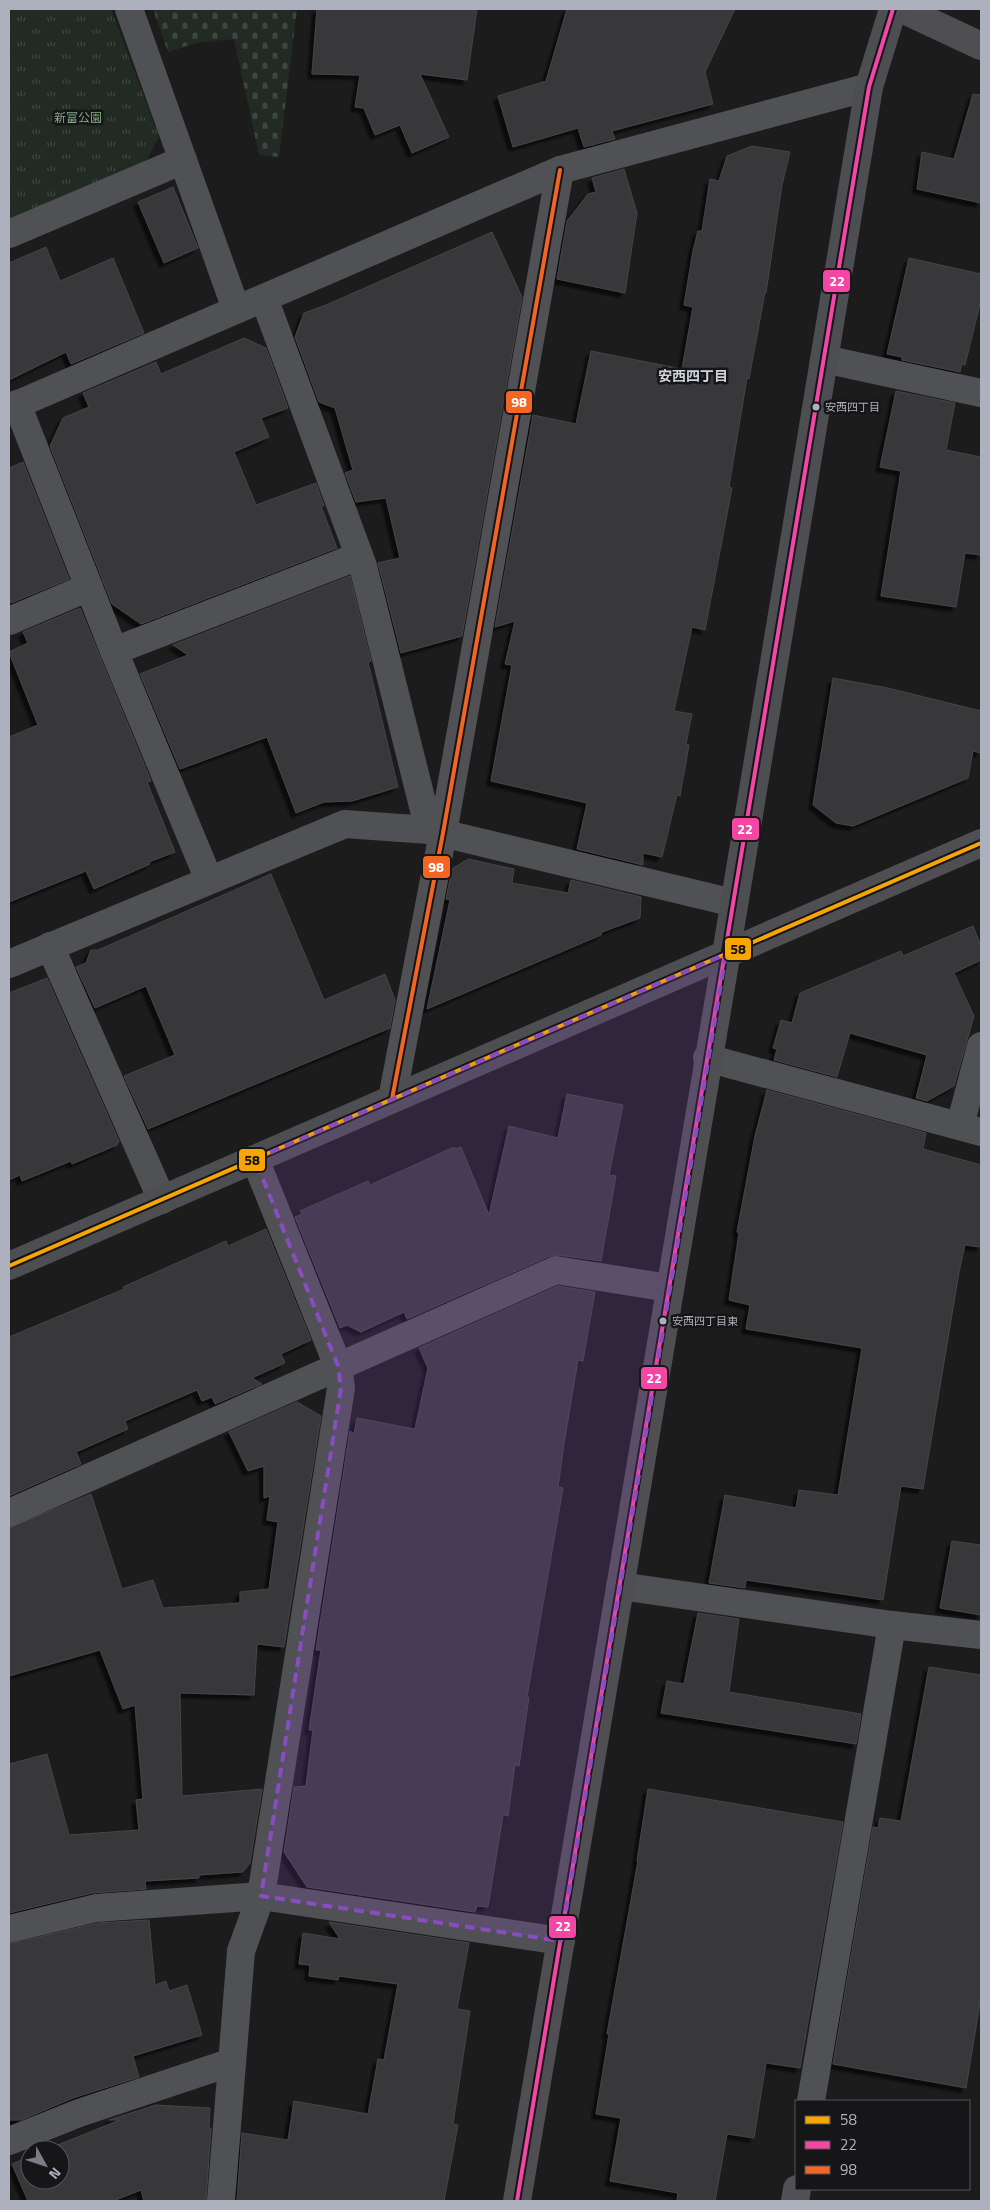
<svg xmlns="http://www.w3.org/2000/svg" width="990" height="2210" font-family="'Titillium Web','Noto Sans JP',sans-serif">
<defs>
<pattern id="cemetery-stones" width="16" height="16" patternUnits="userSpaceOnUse" patternTransform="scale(1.25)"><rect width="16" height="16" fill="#212a23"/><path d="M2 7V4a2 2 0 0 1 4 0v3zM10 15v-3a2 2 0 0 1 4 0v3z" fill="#3f4641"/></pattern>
<pattern id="park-tufts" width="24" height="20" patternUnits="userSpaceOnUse" patternTransform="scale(1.25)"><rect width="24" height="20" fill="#212a23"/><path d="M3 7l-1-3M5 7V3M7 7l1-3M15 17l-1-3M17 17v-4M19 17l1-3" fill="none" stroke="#3f4641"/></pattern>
<filter id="shadow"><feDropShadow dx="-4.5" dy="4.5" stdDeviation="1" flood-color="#0009"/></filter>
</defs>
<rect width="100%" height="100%" fill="#1c1c1c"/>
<path fill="url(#cemetery-stones)" d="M153,9H297L279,157L259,155L234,39L196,43L168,52Z"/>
<path fill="url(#park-tufts)" d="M9,9H111L159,136L145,164L9,221Z"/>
<g fill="#38383a" stroke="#444548" filter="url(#shadow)">
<path d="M317,9H477L467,80L420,74L449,137L412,153L400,125L375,135L364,108L355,107L360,75L312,74Z"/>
<path d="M567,9H735L705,72L713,104L612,131L615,139L584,147L578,128L513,147L498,96L546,81Z"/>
<path d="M973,94L981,95V203L917,189L922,152L954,159Z"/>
<path d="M752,146L790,152L782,185L766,293L765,292L749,379L747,378L729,487L732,488L705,630L692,627L674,711L692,714L686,744L689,745L680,796L677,795L662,857L643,853V865L577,849L587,803L491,781L512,665L505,664L515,621L495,627L533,415L576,424L591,351L682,369L693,307L684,305L693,251L698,231H702L710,179L719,181L727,156Z"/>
<path d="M624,169L637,213L625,293L557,279L567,221L588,194L596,192L592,178Z"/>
<path d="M173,187L198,248L164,263L138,202Z"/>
<path d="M492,232L522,297L462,636L401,653L378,563L400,558L386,498L356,502L345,473L353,470L335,408L319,402L295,337L304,313L326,305Z"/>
<path d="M46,247L60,281L113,258L144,333L71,364L66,352L9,380V263Z"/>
<path d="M909,258L981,274V300L965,365L962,364L960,372L902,360V357L887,354Z"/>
<path d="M244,338L266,348L288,408L261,418L269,437L234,452L256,505L316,483L324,506H321L337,548L141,624L112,604L50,446L63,418L89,407L83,393L156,362L161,374Z"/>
<path d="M896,391L955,403L946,450L981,457V555L965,553L956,607L881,596L901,471L880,467Z"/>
<path d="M23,462L69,579L11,603L9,598V468Z"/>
<path d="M350,576L371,661L368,662L398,787L352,801L324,802L296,813L267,737L180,769L140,674L188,655L173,645Z"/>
<path d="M80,608L151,781L147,782L175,852L149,862L150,864L94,889L86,871L9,902V737L38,725L9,652L28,643L23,632Z"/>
<path d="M833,678L888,688L981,711V753L973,751L968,778L853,826L836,823L813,805Z"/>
<path d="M468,859L514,869L512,883L568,893L571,880L641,897L640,918L602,932L601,935L427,1009L450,900L446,899L452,869Z"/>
<path d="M271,874L324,1000L385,974L395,1000L390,1028L148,1129L124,1076L175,1055L146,986L95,1008L76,967L86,963L91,950H98Z"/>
<path d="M973,926L981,946V960L954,973L974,1016L954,1086L927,1101L916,1098L927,1055L850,1033L837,1077L774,1060L777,1049L773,1048L781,1020L792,1023L800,993L901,951L903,956Z"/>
<path d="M47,978L119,1141L117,1145L72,1164L71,1161L22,1181L20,1175L9,1180V993Z"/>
<path d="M767,1090L926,1133L923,1149L981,1165V1247L965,1245L959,1272L923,1489L901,1486L883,1600L746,1580L745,1588L709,1583L725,1495L796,1508L799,1490L838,1495L862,1348L746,1329L750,1305L729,1300L739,1233L737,1232L755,1136Z"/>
<path d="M567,1094L623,1105L609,1175L616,1176L601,1261L558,1255L550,1256L407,1319L404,1312L361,1332L347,1325L340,1328L295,1217L302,1214L300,1211L368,1181L370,1185L454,1147L455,1149L461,1147L489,1215L509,1126L558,1138Z"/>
<path d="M266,1229L311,1340L281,1354L285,1363L252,1378L262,1384L215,1404L212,1397L202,1401L197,1390L125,1421L128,1429L76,1452L81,1464L9,1496V1337L124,1289L123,1287L226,1241L228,1246Z"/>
<path d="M558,1286L595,1292L583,1361L578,1360L564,1444L558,1487L563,1488L527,1697H529L519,1766L515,1765L508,1816L503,1815L488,1907L477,1906L475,1912L307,1887L284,1852L294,1787L306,1786L313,1730H309L321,1650H316L350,1431L354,1434L357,1418L415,1429L428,1368L419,1348Z"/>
<path d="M297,1402L321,1416L284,1647L257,1644L254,1695L180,1693L182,1796L262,1789L250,1863L243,1872L199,1875V1878L145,1881L146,1889L92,1893L9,1913V1764L47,1754L69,1835L139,1830L136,1800L143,1799L135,1705L123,1709L100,1650L9,1676V1528L91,1494L122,1589L153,1580L163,1608L240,1603V1592L269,1589L278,1522L267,1520L270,1496L264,1498V1466L248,1471L229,1432Z"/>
<path d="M952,1541L981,1545V1615L940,1608Z"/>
<path d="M698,1613L739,1619L729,1692L861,1714L856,1744L661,1713L667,1681L684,1684Z"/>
<path d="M929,1667L981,1675V1997L966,2088L833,2064L873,1827L878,1828L880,1818L901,1821Z"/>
<path d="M648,1789L843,1822L800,2068L766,2063L754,2138L727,2134L715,2201H677L678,2193L610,2181L621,2118L596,2114L609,2034H607L638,1861H637Z"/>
<path d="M149,1920L155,1985L166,1981L169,1991L187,1985L202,2035L133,2056L139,2077L73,2098L21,2120H9V1944L98,1923Z"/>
<path d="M329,1922L469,1943L457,2009L470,2011L453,2124L458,2125L444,2201H237L242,2133L288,2140L294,2101L368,2114L378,2059L384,2060L398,1984L339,1976L338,1980L309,1976L310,1965L299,1964L303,1933L340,1939Z"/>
<path d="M156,2105L210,2108L209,2128H211L206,2201H144L141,2190L113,2201H28L12,2164L30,2156V2180H60V2150H45L120,2120H109Z"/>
</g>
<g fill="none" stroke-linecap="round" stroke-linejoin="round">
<g stroke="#505155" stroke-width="28">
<path d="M129,9L236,309"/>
<path d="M9,234L183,160"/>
<path d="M264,298L363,566L429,830"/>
<path d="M824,359L981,393"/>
<path d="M17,404L114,651L209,880"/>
<path d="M9,408L560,170L869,87"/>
<path d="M9,621L89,587"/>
<path d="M114,651L359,556"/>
<path d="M50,946L162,1200"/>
<path d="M9,964L345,824L429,830L734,903"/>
<path d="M707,1058L981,1132"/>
<path d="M392,1099L443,833L560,170"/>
<path d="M960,1126L981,1046"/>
<path d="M9,1513L556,1270L669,1288"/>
<path d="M620,1586L892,1625L981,1635"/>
<path d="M9,1929L96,1908L261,1896L561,1941"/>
<path d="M811,2101L892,1625"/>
<path d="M9,2141L79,2113L232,2062"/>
<path d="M221,2201L241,1951L261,1896L341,1388L338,1366L255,1159"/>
<path d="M795,2201L797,2189"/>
</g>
<g stroke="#4f4f53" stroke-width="28">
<path d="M902,9L981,46"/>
<path d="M726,954L981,843"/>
<path d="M517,2201L730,933"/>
</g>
<path stroke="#4d4e52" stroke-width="28" d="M9,1266L726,954L869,87L893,9"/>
<g stroke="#161618" stroke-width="8">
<path id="bus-1" d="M9,1266L981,843"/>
</g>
<g stroke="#161618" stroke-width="8">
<path id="bus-2" d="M517,2201L869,87L893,9"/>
</g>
<g stroke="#161618" stroke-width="8">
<path id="bus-3" d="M392,1099L443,833L560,170"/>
</g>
<use href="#bus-1" stroke="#f7a600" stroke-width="4"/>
<use href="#bus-2" stroke="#f346a5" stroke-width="4"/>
<use href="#bus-3" stroke="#f26522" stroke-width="4"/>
</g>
<path fill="#884dbe" fill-opacity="0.2" stroke="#884dbe" stroke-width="4" stroke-dasharray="10 6" stroke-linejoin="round" d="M726,954L561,1941L261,1896L341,1388L338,1366L255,1159Z"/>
<g fill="#adb1bd" stroke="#161618" stroke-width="2">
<circle cx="816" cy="407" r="4.5"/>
<circle cx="663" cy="1321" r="4.5"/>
</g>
<g text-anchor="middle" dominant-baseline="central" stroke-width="5" stroke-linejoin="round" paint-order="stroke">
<g font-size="11" fill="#adb1bd" stroke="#161618" text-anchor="start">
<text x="825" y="407">安西四丁目</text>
<text x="672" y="1321">安西四丁目東</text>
</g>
<g font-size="12" fill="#83a986" stroke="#161618">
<text x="78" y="117">新富公園</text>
</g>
<g font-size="14" font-weight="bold" fill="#ced1d9" stroke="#161618">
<text x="693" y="375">安西四丁目</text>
</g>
</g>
<g stroke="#161618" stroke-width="2">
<rect x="822" y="269" width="29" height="24" rx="5" fill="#f346a5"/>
<rect x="505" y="390" width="28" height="24" rx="5" fill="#f26522"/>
<rect x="731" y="817" width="29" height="24" rx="5" fill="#f346a5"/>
<rect x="422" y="855" width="29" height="24" rx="5" fill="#f26522"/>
<rect x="724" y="937" width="28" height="24" rx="5" fill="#f7a600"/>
<rect x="238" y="1148" width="28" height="24" rx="5" fill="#f7a600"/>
<rect x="640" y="1366" width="28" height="24" rx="5" fill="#f346a5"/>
<rect x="548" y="1915" width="29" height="24" rx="5" fill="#f346a5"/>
</g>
<g font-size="14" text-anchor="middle" font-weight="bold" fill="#fff">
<text x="837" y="286">22</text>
<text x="519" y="407">98</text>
<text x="745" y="834">22</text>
<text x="436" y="872">98</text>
<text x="654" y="1383">22</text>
<text x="563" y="1931">22</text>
</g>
<g font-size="14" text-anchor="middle" font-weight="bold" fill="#111">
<text x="738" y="954">58</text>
<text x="252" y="1165">58</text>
</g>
<rect width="990" height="2210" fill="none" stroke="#adb1bd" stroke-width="20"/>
<rect x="795" y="2100" width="175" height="90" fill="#161618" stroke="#52545a"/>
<rect x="805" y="2116" width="25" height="8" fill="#f7a600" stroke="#52545a"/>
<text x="840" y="2125" font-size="15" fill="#adb1bd">58</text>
<rect x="805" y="2141" width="25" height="8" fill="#f346a5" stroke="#52545a"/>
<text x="840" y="2150" font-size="15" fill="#adb1bd">22</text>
<rect x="805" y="2166" width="25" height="8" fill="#f26522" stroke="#52545a"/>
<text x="840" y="2175" font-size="15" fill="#adb1bd">98</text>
<g transform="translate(45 2165) rotate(130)"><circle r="24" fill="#161618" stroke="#52545a"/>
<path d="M0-4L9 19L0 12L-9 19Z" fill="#7a7d85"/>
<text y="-8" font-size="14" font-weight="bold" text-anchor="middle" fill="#adb1bd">N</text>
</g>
</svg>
